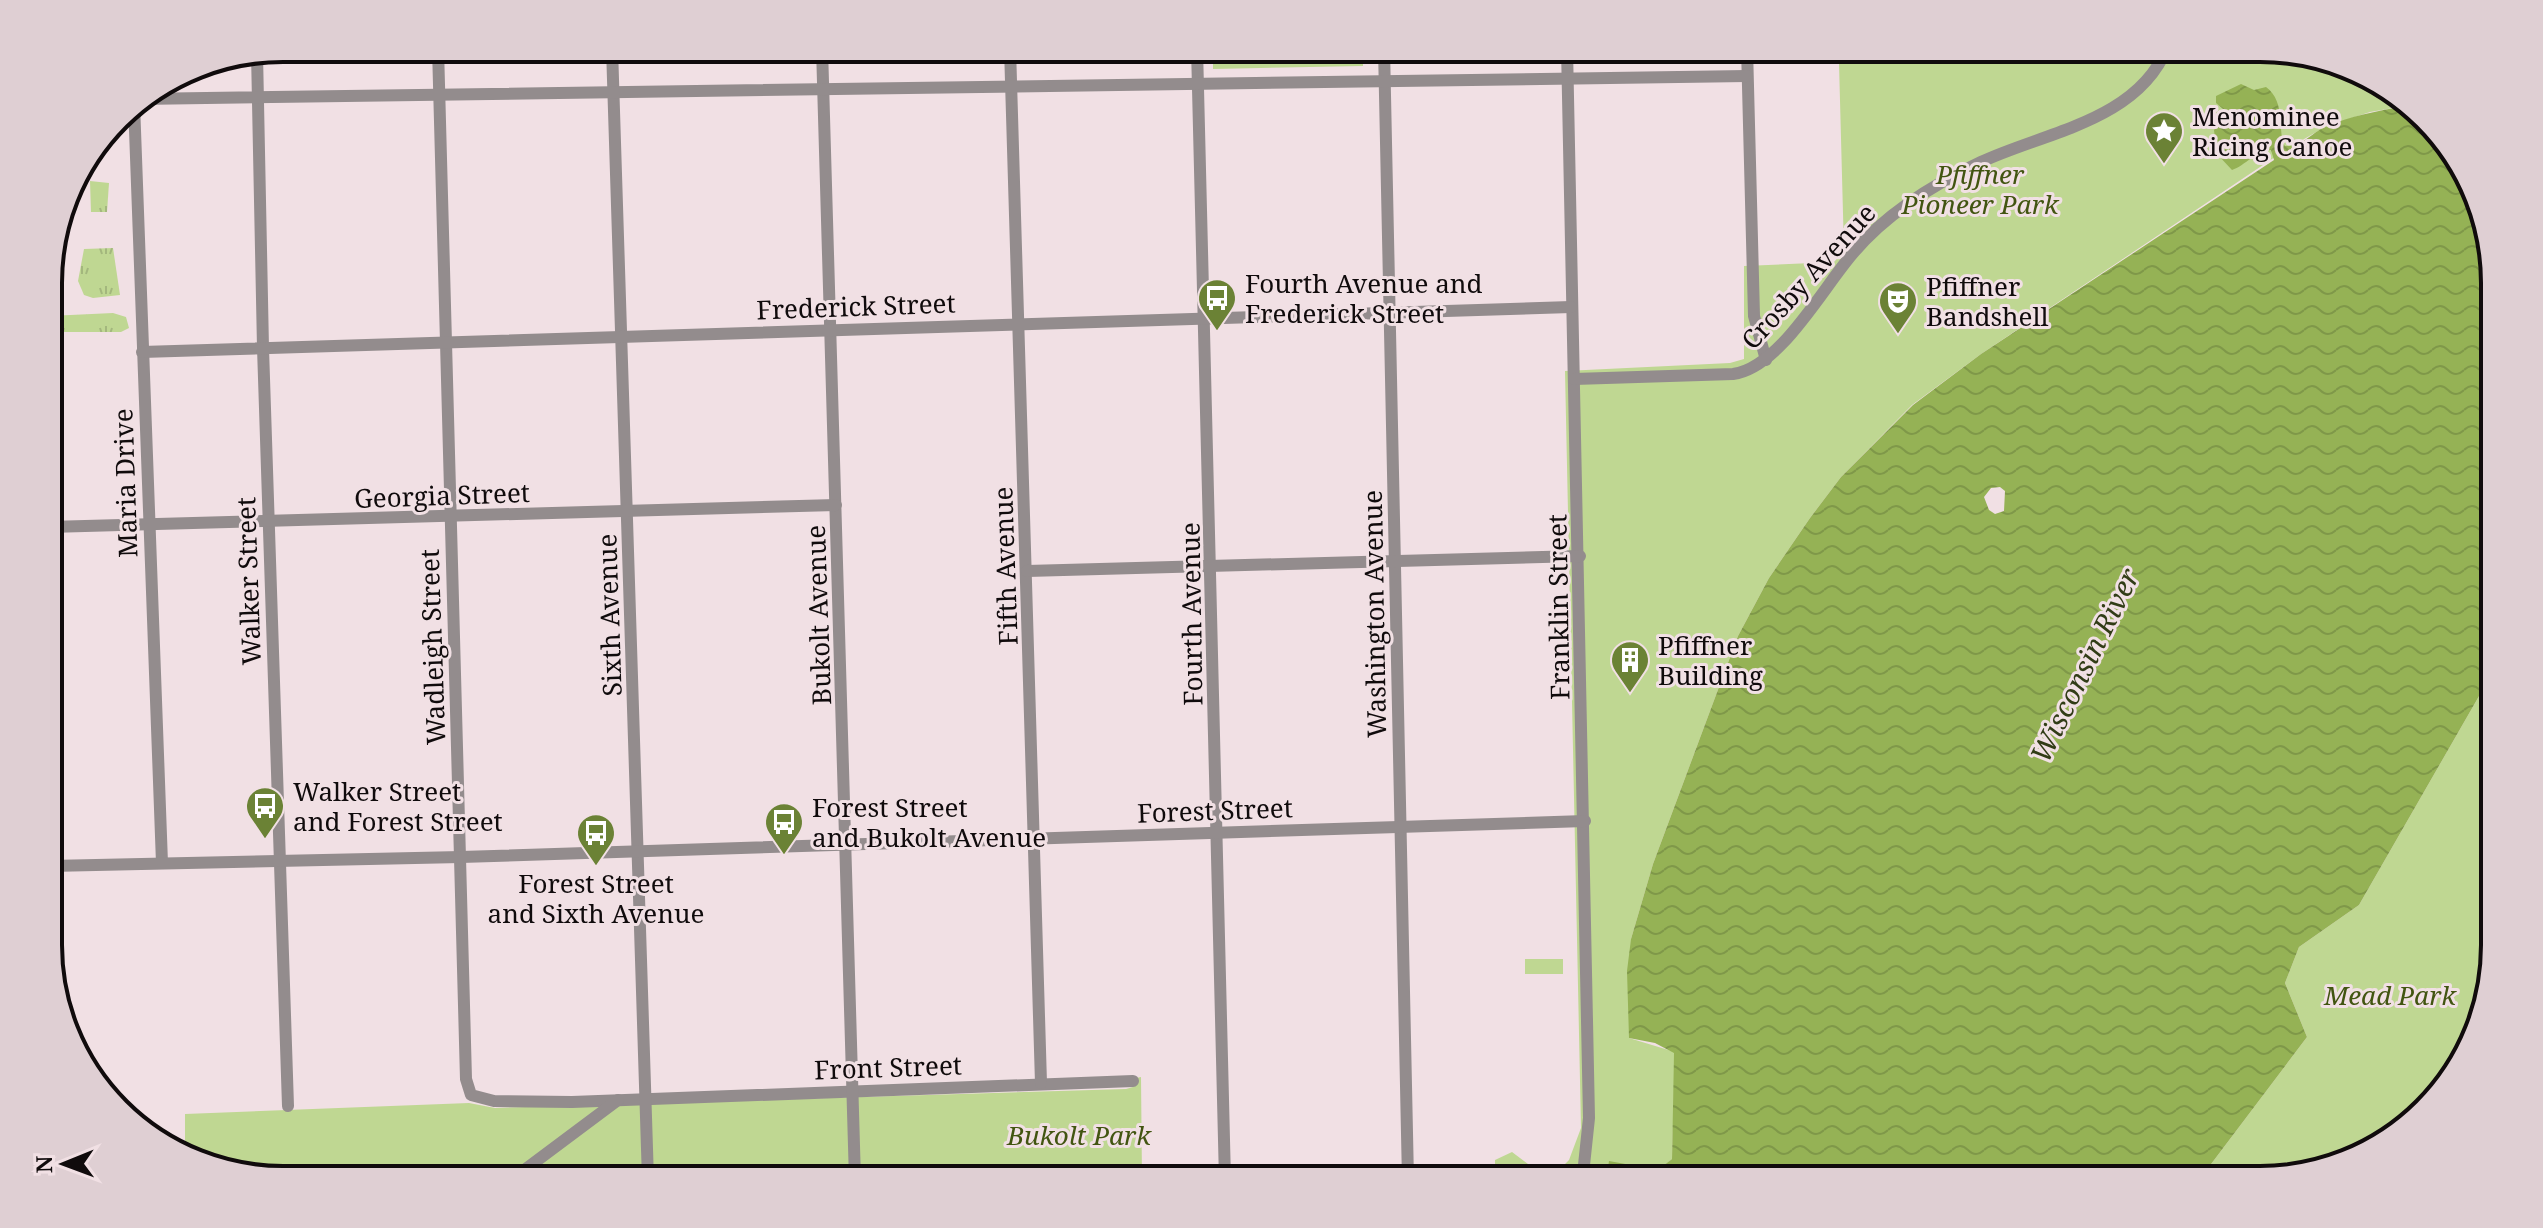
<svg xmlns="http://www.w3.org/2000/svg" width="2543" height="1228" font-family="'Noto Serif',serif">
<defs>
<pattern id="grass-tufts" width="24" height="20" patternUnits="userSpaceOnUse" patternTransform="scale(2)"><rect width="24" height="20" fill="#bfd792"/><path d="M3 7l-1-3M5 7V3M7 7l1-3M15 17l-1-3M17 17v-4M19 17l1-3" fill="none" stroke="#a3b77d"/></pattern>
<pattern id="water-waves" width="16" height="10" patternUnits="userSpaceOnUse" patternTransform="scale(2)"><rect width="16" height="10" fill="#95b255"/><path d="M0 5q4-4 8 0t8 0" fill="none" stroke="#7f9849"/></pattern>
</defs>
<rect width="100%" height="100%" fill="#f1e0e4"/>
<g fill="url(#grass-tufts)">
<path d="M90,181L109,183L107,212H91Z"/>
<path d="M113,248L120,295L93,298L84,295L78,281L84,249Z"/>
<path d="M113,313L126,317L129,328L121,332H49V316Z"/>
</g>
<g fill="#bfd792">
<path d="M1213,48H1363V66L1213,69Z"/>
<path d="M1927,48H2260L2270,50L2271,58L2285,54L2364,72L2405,106L2370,112L2327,126L2290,147L1981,354L1912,405L1841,477L1810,518L1769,578L1738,636L1653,864L1631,939L1629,1038L1675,1052L1672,1159L1658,1171L1607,1174L1630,1180H1495V1160L1512,1152L1528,1164L1558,1171L1569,1160L1581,1128L1565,371L1730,363L1744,359V266L1834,262L1844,251L1839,63L1927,62Z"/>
<path d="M2494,670L2495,946L2471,1049L2391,1140L2275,1180H2199L2307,1037L2285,983L2299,947L2359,905Z"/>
<rect x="1525" y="959" width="38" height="15"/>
<path d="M1141,1077L1142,1180H283L185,1157V1114L469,1103L495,1108L1126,1089L1133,1087L1136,1078Z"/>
</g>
<path fill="url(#water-waves)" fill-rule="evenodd" d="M2241,84L2254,90L2266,87C2287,102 2277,135 2285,146C2302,147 2310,134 2325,127C2350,116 2378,111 2405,106L2447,140L2493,253L2494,670L2359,905L2299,947L2285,983L2307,1037L2199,1180H1631L1607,1174L1609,1161L1658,1170L1672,1159L1674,1053L1655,1043L1629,1038L1627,971L1631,939L1653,864L1738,636L1769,578L1810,518L1841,477L1913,405L1981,354L2274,160L2271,150C2256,150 2245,166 2232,170L2217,154L2214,130L2229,114L2216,103V96ZM2000,487L2005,491L2004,511L1995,514L1989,510L1984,497L1991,488Z"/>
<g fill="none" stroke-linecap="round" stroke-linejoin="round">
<g stroke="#938c8d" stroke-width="12">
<path d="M438,48L466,1079L471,1095L494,1101L572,1102L1133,1081"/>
<path d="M612,48L648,1180"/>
<path d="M822,48L855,1180"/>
<path d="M1010,48L1041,1083"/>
<path d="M1197,48L1225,1180"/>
<path d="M1384,48L1408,1180"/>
<path d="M1567,48L1589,1118L1584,1165"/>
<path d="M1747,48L1754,316L1766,360"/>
<path d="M257,53L263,348L288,1106"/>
<path d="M139,99L1747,76"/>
<path d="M134,103L162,863"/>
<path d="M142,352L1571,307"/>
<path d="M1574,379L1733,374C1780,368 1823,287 1854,252C1888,212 1934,184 1981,162C2045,132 2137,121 2167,48"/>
<path d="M49,527L836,505"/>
<path d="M1027,571L1580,556"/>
<path d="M50,866L461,857L1585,821"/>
<path d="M511,1180L618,1100"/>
</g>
</g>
<defs>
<g id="sight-pin" transform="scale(2)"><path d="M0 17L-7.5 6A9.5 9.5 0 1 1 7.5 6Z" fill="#6b8235" stroke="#f1e0e4"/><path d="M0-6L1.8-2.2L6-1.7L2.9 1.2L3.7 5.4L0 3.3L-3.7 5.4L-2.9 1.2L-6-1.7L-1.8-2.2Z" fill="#fff"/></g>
<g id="bus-pin" transform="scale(2)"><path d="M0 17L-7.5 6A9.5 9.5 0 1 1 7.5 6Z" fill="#6b8235" stroke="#f1e0e4"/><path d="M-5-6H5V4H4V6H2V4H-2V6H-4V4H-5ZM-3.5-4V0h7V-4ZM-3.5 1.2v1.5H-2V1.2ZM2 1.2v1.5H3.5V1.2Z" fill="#fff"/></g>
<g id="theatre-pin" transform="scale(2)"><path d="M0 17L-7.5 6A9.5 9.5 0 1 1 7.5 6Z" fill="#6b8235" stroke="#f1e0e4"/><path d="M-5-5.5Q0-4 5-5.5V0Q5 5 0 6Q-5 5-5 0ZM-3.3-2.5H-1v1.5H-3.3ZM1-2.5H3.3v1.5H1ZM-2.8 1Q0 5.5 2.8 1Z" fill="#fff"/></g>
<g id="building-pin" transform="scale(2)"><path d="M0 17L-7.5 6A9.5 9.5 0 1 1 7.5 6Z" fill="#6b8235" stroke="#f1e0e4"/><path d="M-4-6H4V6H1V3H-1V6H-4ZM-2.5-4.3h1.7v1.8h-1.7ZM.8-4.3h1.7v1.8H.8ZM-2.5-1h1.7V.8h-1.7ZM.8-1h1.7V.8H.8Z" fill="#fff"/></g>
</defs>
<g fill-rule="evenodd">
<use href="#sight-pin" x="2164" y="131"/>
<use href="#bus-pin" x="1217" y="298"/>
<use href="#theatre-pin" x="1898" y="301"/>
<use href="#building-pin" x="1630" y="660"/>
<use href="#bus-pin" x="265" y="806"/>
<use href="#bus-pin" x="784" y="822"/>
<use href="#bus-pin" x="596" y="833"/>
</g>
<g text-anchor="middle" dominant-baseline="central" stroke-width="6" stroke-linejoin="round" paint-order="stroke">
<g font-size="26" fill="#100b0c" stroke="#f1e0e4" text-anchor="start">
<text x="2192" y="116">Menominee<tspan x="2192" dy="30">Ricing Canoe</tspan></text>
<text x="1245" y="283">Fourth Avenue and<tspan x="1245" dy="30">Frederick Street</tspan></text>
<text x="1926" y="286">Pfiffner<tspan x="1926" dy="30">Bandshell</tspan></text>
<text x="1658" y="645">Pfiffner<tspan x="1658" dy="30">Building</tspan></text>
<text x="293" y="791">Walker Street<tspan x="293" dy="30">and Forest Street</tspan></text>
<text x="812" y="807">Forest Street<tspan x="812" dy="30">and Bukolt Avenue</tspan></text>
<text x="596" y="883" text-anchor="middle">Forest Street<tspan x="596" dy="30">and Sixth Avenue</tspan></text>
</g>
<g font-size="26" font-style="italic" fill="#425511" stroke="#f1e0e4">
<text x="1980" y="174">Pfiffner<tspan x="1980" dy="30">Pioneer Park</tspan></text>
<text x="2390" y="995">Mead Park</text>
<text x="1079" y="1135">Bukolt Park</text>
</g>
<g font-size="26" fill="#100b0c" stroke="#f1e0e4">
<text transform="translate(1808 276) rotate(-48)">Crosby Avenue</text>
<text transform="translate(856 306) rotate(-2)">Frederick Street</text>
<text transform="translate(125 483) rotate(-92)">Maria Drive</text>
<text transform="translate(442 495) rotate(-2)">Georgia Street</text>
<text transform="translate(1005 566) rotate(-92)">Fifth Avenue</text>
<text transform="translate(248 581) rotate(-92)">Walker Street</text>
<text transform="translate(1558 607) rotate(-91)">Franklin Street</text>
<text transform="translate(1191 614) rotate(-91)">Fourth Avenue</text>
<text transform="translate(1374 614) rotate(-91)">Washington Avenue</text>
<text transform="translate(609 615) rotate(-92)">Sixth Avenue</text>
<text transform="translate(818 615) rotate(-92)">Bukolt Avenue</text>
<text transform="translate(432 647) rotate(-92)">Wadleigh Street</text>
<text transform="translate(1215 810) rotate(-2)">Forest Street</text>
<text transform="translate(888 1067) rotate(-2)">Front Street</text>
</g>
<g font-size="28" font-style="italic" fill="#313c16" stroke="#f1e0e4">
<text transform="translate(2084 665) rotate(-64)">Wisconsin River</text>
</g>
</g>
<path d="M0 0H2543V1228H0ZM283 62H2260A221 221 0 0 1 2481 283V945A221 221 0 0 1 2260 1166H283A221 221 0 0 1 62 945V283A221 221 0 0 1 283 62Z" fill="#dfcfd3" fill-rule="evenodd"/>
<path fill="none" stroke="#100b0c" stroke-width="4" d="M283 62H2260A221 221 0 0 1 2481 283V945A221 221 0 0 1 2260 1166H283A221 221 0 0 1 62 945V283A221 221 0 0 1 283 62Z"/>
<g transform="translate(64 1164) rotate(269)" stroke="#f1e0e4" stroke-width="6" paint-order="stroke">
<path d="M0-6L14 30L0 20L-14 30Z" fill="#100b0c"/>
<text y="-12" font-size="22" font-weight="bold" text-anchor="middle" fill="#100b0c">N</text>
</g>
</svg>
